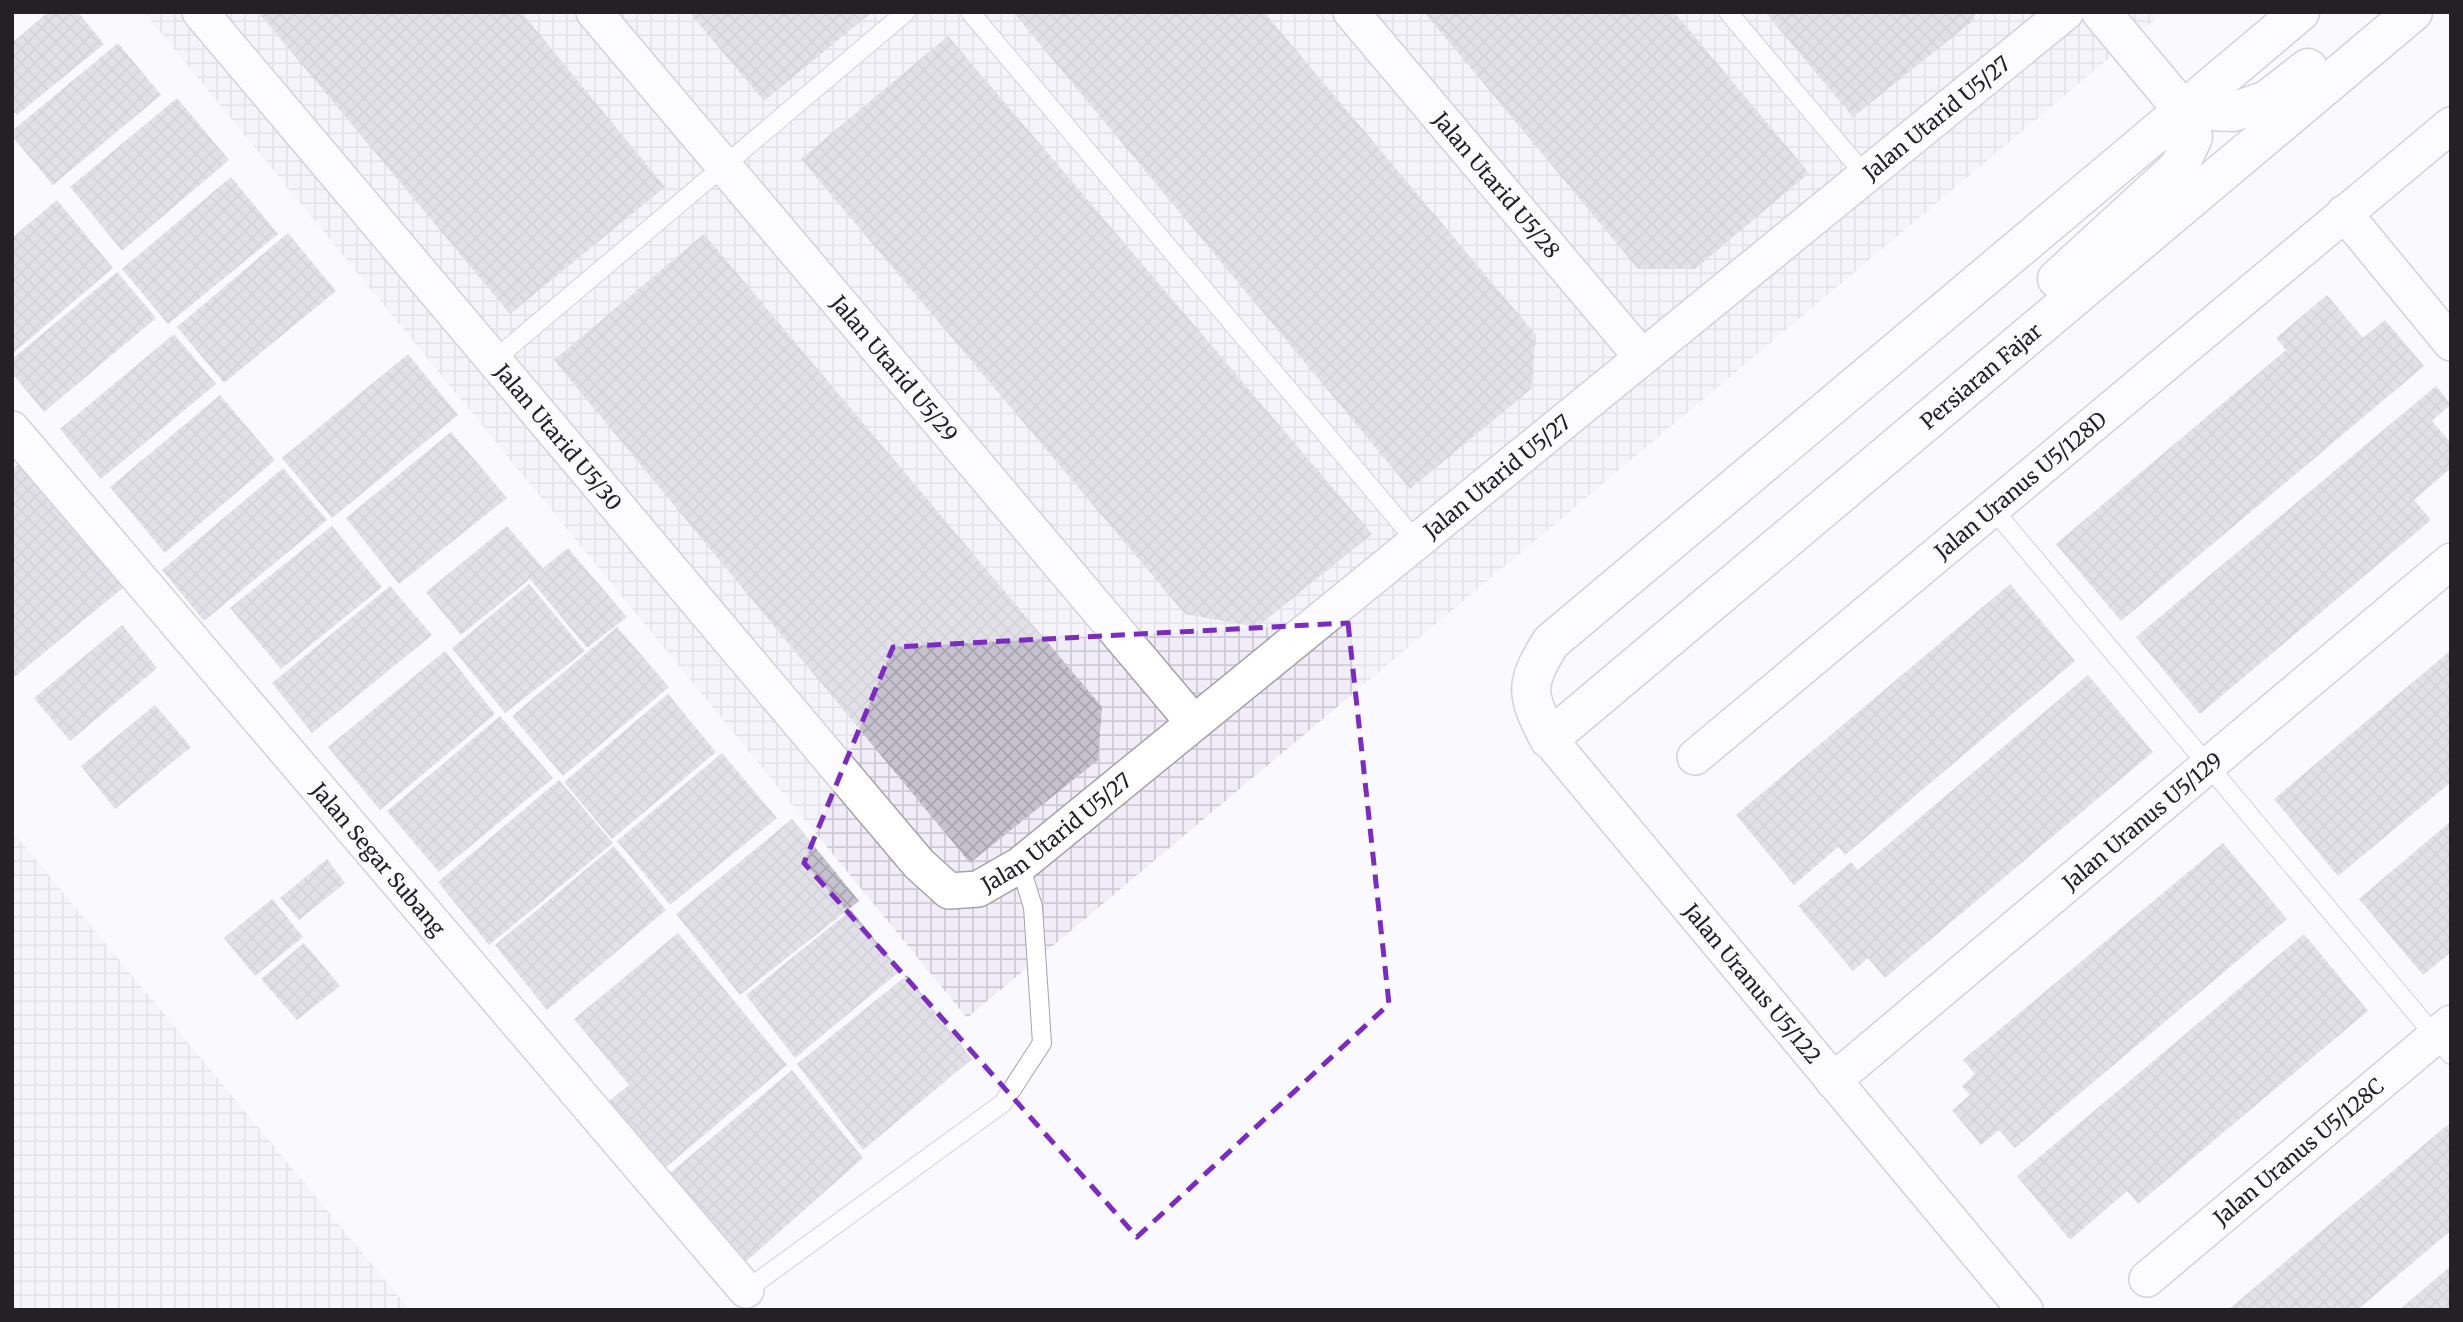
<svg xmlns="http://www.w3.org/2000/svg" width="2463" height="1322" font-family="Merriweather,serif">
<defs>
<pattern id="industrial-grid" width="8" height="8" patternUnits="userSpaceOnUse" patternTransform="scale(1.75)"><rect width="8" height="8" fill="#f0edf9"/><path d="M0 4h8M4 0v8" fill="none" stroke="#cecbd5"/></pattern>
<pattern id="building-cross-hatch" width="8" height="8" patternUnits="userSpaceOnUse" patternTransform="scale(1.75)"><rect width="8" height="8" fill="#c5c2ce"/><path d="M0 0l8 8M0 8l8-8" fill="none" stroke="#a9a6b1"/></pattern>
</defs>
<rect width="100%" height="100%" fill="#faf9fe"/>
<g fill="url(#industrial-grid)">
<path d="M144,12H2164L967,1018Z"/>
<path d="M12,831L410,1310H12Z"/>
</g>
<g fill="url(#building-cross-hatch)">
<path d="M48,12H78L104,44L17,115L12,110V43Z"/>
<path d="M258,12H521L665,187L510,314Z"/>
<path d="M689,12H872L764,101Z"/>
<path d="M1013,12H1264L1536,335L1531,389L1410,489Z"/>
<path d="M1424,12H1674L1809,173L1695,269H1638Z"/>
<path d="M1765,12H1975L1974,20L1853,117Z"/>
<path d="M948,36L1372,534L1257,627L1185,614L801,159Z"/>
<path d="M118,43L161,95L53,185L12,136V131Z"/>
<path d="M177,98L229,160L122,251L70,187Z"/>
<path d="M231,177L278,234L168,324L122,269Z"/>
<path d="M57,200L113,268L12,354V238Z"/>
<path d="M288,233L336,291L224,383L177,327Z"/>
<path d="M704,234L1102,707L1098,760L970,863L554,360Z"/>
<path d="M117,272L156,318L44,412L12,373V359Z"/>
<path d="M2327,295L2363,338L2385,320L2424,366L2121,621L2056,544L2286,350L2276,338Z"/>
<path d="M174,334L216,384L101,479L60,429Z"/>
<path d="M408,354L458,415L332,518L282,458Z"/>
<path d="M2436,386L2451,404L2432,421L2451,443V468L2414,500L2431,520L2200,714L2136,637Z"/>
<path d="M220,395L275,460L165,553L110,487Z"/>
<path d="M451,432L507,498L399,584L346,518Z"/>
<path d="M20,463L124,587L12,679V469Z"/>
<path d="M283,468L327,520L204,621L162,570Z"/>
<path d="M332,526L382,587L281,669L230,608Z"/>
<path d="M507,526L543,568L568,548L627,617L587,648L530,579L461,635L426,592Z"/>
<path d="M529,584L585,651L505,713L452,648Z"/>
<path d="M2010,584L2075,661L1845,855L1838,847L1794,885L1736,815Z"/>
<path d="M390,586L432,635L312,733L272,683Z"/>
<path d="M122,625L157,668L70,741L34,698Z"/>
<path d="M617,627L669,687L563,776L512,716Z"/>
<path d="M2451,650V782L2338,876L2274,799Z"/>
<path d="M445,651L495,714L380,810L328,747Z"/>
<path d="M2088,675L2153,752L1885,978L1868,958L1853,971L1798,906L1851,862L1858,870Z"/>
<path d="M668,694L716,752L612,839L564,782Z"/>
<path d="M155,705L191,747L115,809L81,766Z"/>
<path d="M500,716L553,778L439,872L387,811Z"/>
<path d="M722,753L777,818L670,905L617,841Z"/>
<path d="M559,780L613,843L489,945L438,882Z"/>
<path d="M792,819L859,901L740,995L676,914Z"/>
<path d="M2451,821V952L2423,975L2359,899Z"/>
<path d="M2223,843L2287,919L2015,1148L1999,1130L1981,1145L1952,1110L1970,1095L1962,1086L1975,1074L1963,1060Z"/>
<path d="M614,846L666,910L547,1010L495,945Z"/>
<path d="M327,859L345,883L299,920L280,898Z"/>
<path d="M272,899L303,937L255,976L224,938Z"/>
<path d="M851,910L900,971L795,1058L746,995Z"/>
<path d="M678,933L787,1065L665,1168L609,1101L629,1085L574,1019Z"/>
<path d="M2304,934L2368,1011L2138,1204L2127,1191L2070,1240L2017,1176Z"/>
<path d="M304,943L340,986L297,1020L261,979Z"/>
<path d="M907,975L972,1059L863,1150L797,1064Z"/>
<path d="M792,1070L863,1158L743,1264L670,1173Z"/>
<path d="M2451,1122V1231L2442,1238L2357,1310H2228Z"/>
<path d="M2451,1266V1310H2399L2433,1281Z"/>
</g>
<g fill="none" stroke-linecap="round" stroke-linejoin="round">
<g stroke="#a5a2ae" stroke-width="20">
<g id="lane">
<path d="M970,12L1416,541"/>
<path d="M1728,12L1865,175"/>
<path d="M494,360L906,12"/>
<path d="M1992,508L2451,1055"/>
<path d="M746,1290L1003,1103L1042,1043L1033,907L1020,865"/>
</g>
</g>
<g stroke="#a5a2ae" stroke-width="38">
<g id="street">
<path id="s1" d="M200,12L919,864L949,891L978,889L1020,865L2066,12"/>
<path id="s2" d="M594,12L1194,723"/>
<path id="s3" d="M1351,12L1641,356"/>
<path d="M2344,213L2451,343"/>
<path id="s4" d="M12,429L746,1290"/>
<path id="s5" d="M1549,739L2025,1310"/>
<path id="s6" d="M1695,757L2451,125"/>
<path id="s7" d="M1833,1081L2451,561"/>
<path id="s8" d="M2147,1279L2451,1023"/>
</g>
</g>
<g stroke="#a5a2ae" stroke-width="41">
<g id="secondary">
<path id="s9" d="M2300,12L1551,642C1524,685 1526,694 1549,739L2413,12"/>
<path d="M2183,110L2233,112L2267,100L2308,68"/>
<path d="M2057,279L2179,167L2193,137L2183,110L2101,12"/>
</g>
</g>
<use href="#lane" stroke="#fff" stroke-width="18"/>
<use href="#street" stroke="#fff" stroke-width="35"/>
<use href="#secondary" stroke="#fff" stroke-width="38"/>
</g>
<path d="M0 0H2463V1322H0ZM1348,623L1389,1004L1137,1237L804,863L893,647Z" fill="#faf9fe" fill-opacity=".55" fill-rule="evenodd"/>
<path fill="none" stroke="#7b2cbf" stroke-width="5" stroke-dasharray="14 9" stroke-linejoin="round" d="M1348,623L1389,1004L1137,1237L804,863L893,647Z"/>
<g text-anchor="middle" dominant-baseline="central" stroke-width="6" stroke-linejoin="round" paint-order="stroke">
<g font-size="21" fill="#232126" stroke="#fff">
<text stroke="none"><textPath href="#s1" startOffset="2415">Jalan Utarid U5/27</textPath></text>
<text stroke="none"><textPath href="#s3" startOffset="226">Jalan Utarid U5/28</textPath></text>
<text stroke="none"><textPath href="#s2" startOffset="466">Jalan Utarid U5/29</textPath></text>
<text stroke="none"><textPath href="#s9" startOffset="1648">Persiaran Fajar</textPath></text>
<text stroke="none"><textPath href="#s1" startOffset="556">Jalan Utarid U5/30</textPath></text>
<text stroke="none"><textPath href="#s1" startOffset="1848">Jalan Utarid U5/27</textPath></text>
<text stroke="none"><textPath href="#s6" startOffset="424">Jalan Uranus U5/128D</textPath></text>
<text stroke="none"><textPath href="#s7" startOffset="404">Jalan Uranus U5/129</textPath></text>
<text stroke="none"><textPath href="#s1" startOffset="1281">Jalan Utarid U5/27</textPath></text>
<text stroke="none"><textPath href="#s4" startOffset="565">Jalan Segar Subang</textPath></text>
<text stroke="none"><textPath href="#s5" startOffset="318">Jalan Uranus U5/122</textPath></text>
<text stroke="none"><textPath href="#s8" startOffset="198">Jalan Uranus U5/128C</textPath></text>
</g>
</g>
<rect width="2463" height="1322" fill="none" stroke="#232126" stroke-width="28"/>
</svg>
